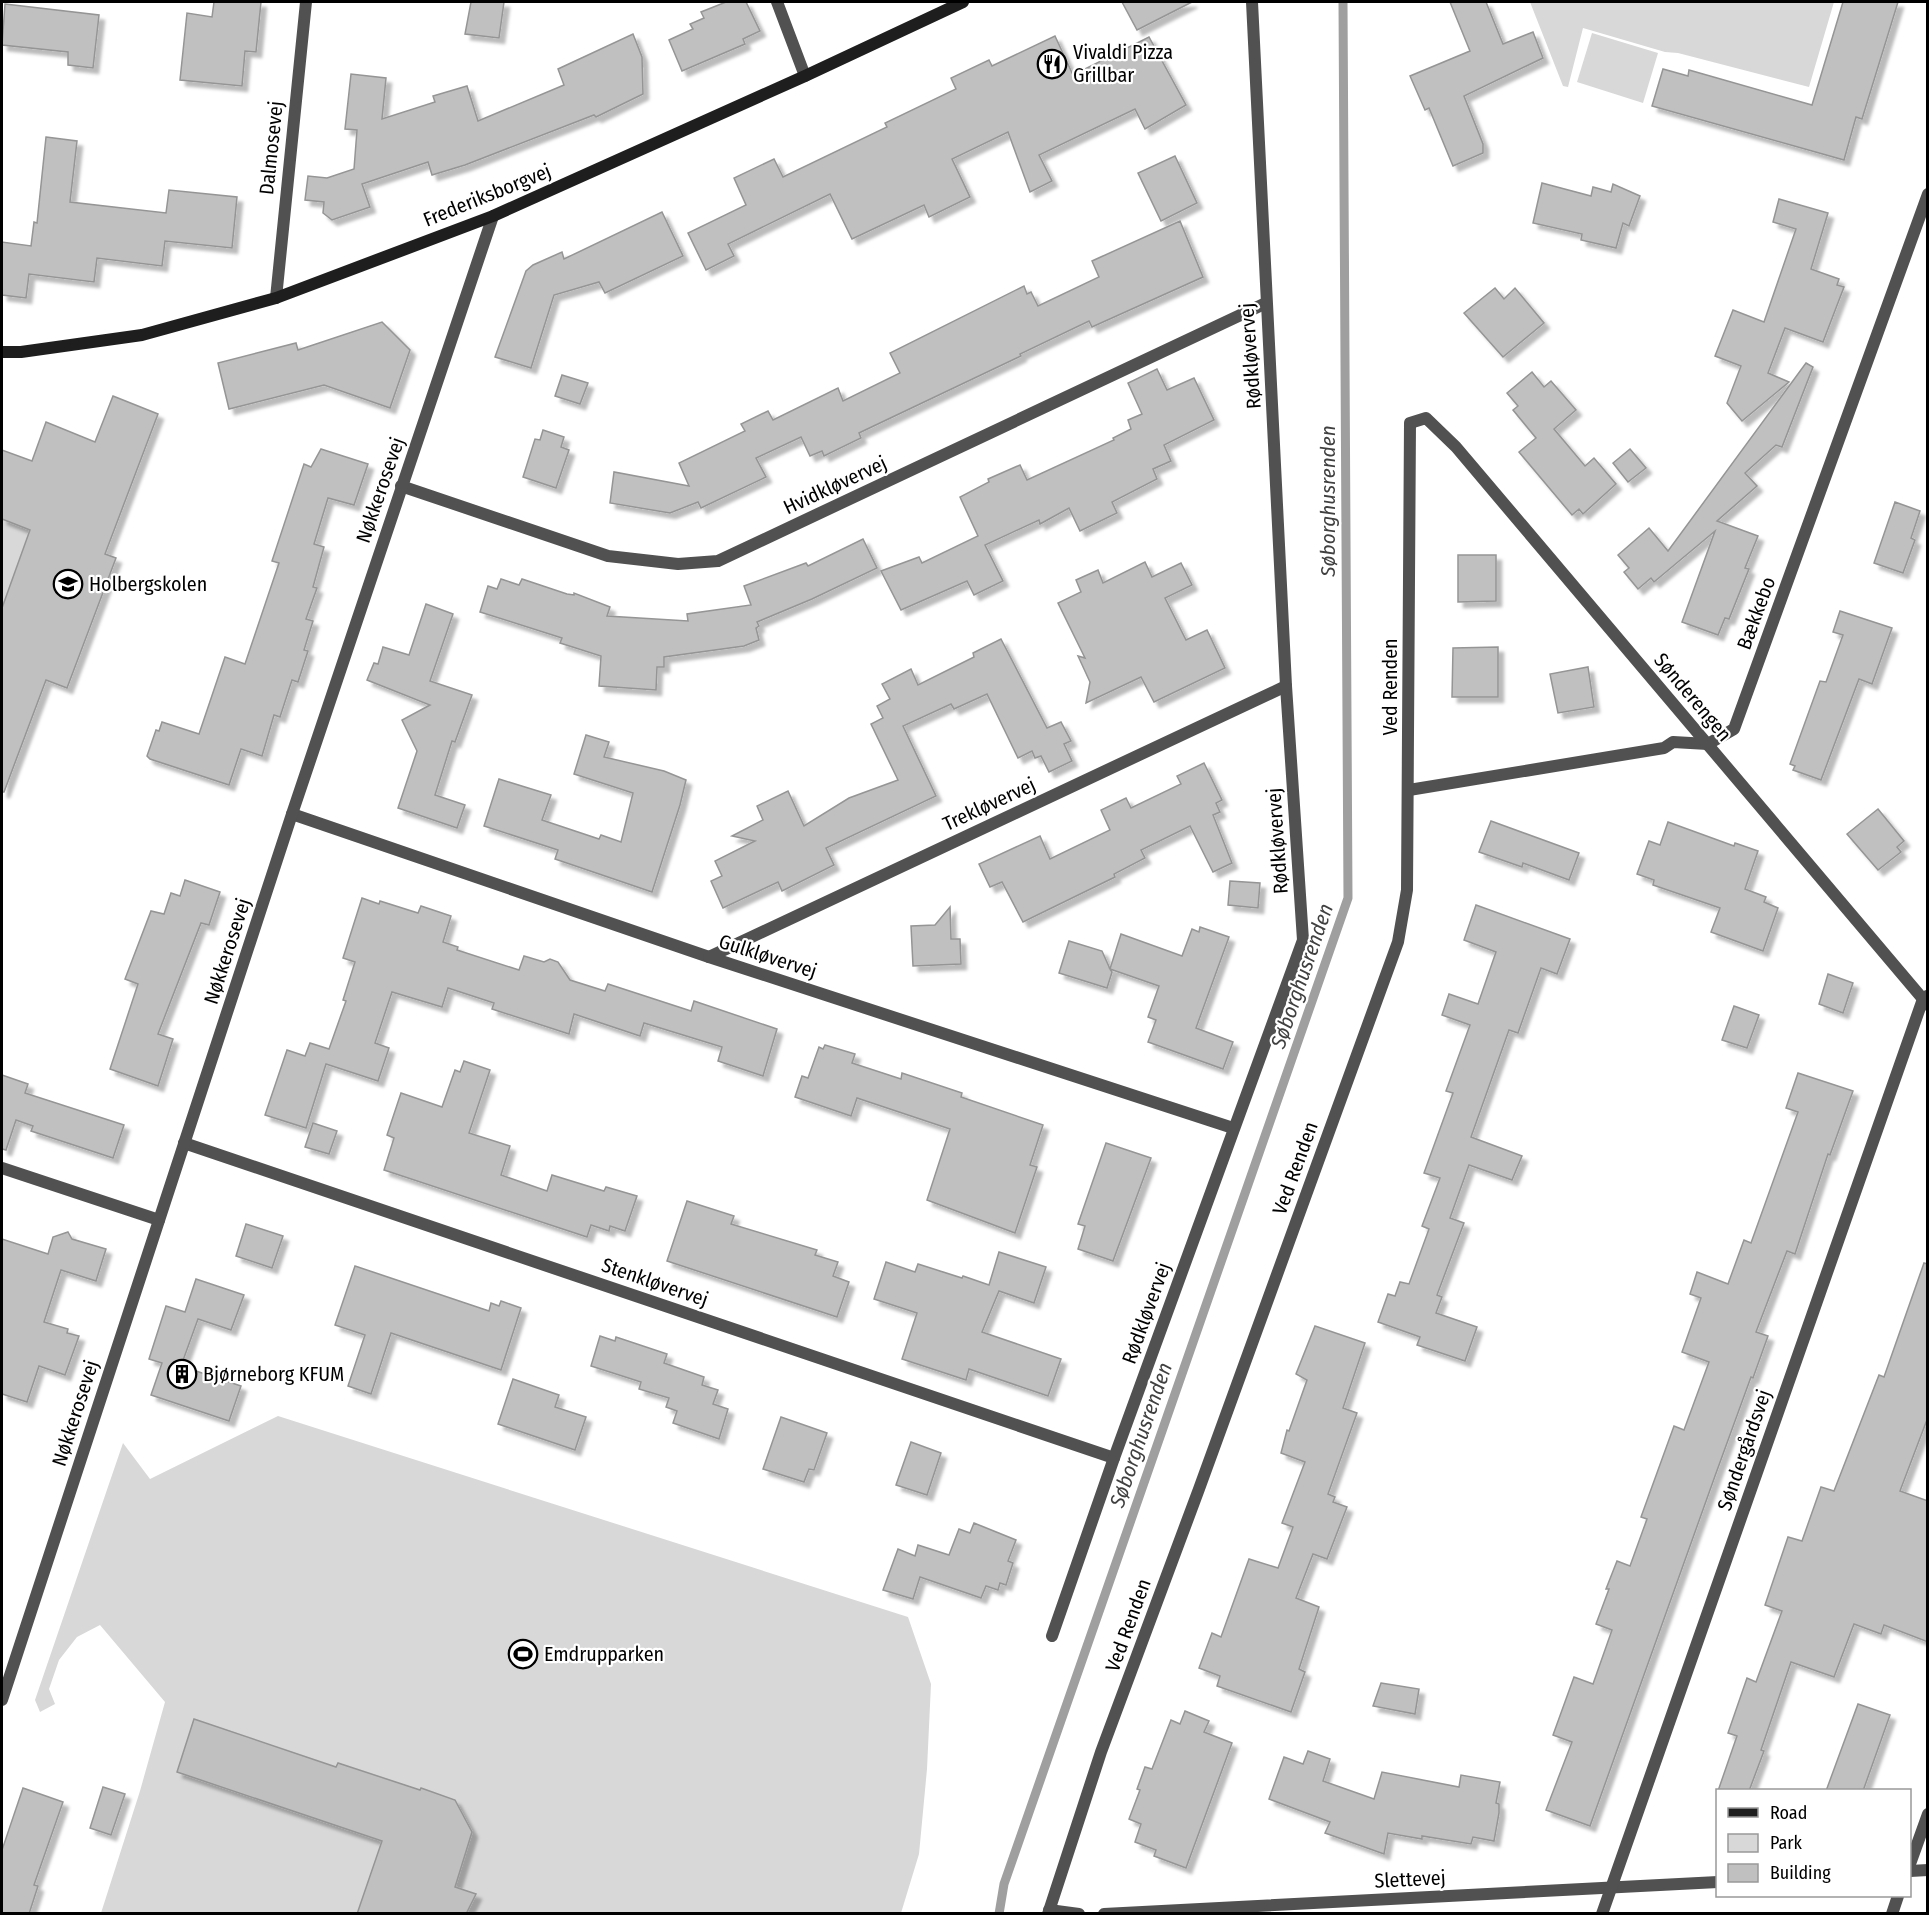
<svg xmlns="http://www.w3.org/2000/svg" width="1929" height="1915" font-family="'Fira Sans Condensed',sans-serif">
<defs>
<filter id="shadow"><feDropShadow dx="5.5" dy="5.5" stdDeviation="1.5" flood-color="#0004"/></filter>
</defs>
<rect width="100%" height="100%" fill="#fff"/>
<g fill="#d8d8d8">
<path d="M1530,2H1834L1809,87L1678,53L1665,52L1583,28L1568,87L1563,86Z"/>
<path d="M1592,33L1658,53L1643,103L1577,82Z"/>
<path d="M2,519L30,530L2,608Z"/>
<path d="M278,1416L908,1617L931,1684L927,1769L919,1854L901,1913H101L140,1791L165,1702L100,1625L77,1637L59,1660L49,1689L55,1704L40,1712L35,1700L123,1443L150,1479Z"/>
</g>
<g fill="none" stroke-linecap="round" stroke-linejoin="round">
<path stroke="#9f9f9f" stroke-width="9" d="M999,1914L1004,1884L1348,898L1343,2"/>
</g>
<g fill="#c0c0c0" stroke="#959595" stroke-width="1.5" filter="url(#shadow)">
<path d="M214,2H261L256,52L245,51L242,86L180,80L187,13L212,17Z"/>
<path d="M471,2H504L499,38L465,34Z"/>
<path d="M726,2H746L760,31L743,39L745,44L682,71L669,40L693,29L690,24L704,18L701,12Z"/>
<path d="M1122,2H1192L1137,30Z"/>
<path d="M1450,2H1486L1503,44L1533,32L1543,58L1464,96L1483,144V153L1453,166L1429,108L1425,110L1410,76L1470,51Z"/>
<path d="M1843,2H1898L1862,119L1856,117L1844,160L1652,106L1663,69L1688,76L1689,70L1812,105Z"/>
<path d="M5,4L99,15L93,68L68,65V52L2,45Z"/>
<path d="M633,34L642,57L643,94L596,117L594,115L465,165L432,175L428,162L362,184L370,207L332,220L323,213L324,202L305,200L308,176L327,178L354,169L357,130L345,129L351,74L386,78L382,119L435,102L433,96L467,86L478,121L564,85L558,69Z"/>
<path d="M1055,36L1073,75L1149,37L1186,105L1145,129L1135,109L1039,155L1052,181L1030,192L1008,132L952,159L970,197L929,217L924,205L852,239L830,194L728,244L734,256L706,270L688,233L746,205L734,178L774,159L783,177L887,127L885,123L956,89L951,78L989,60L992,66Z"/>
<path d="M46,137L77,141L70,202L166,213L169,190L237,197L232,248L165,241L162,266L97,258L94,282L29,274L26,298L2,295V242L31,246L34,222L37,223Z"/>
<path d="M1175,156L1197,203L1161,221L1138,173Z"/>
<path d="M1542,183L1591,196L1593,187L1611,192L1613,184L1640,196L1629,226L1623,223L1616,248L1581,240L1582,234L1533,223Z"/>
<path d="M1779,199L1828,213L1811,269L1839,279L1837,285L1844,287L1823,342L1785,328L1768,373L1789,382L1742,421L1727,403L1741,366L1715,356L1733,310L1764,322L1796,229L1773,222Z"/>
<path d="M662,212L683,256L605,293L599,282L554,295L531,368L495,357L526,271L533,265L562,252L564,259Z"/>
<path d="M1180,221L1203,277L1092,327L1089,321L1020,354L1021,356L859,433L861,438L824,456L822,451L810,456L801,437L756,458L766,477L701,508L698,502L670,513L610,503L614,472L689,486L679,463L745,431L741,424L768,411L773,420L838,388L843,401L900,373L890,353L1024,286L1027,294L1031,292L1038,306L1099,277L1092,261Z"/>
<path d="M1495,288L1504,299L1515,288L1544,323L1503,357L1464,313Z"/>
<path d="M382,322L410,350L390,408L324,385L229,409L218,363L296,343L298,350Z"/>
<path d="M1806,363L1813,367L1782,447L1776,445L1745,473L1757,486L1717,521L1758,536L1745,568L1749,569L1729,619L1725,618L1718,635L1682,622L1715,531L1654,582L1651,578L1638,589L1624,572L1629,568L1618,555L1649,528L1668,551Z"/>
<path d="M1157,369L1167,390L1194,378L1214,420L1164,445L1171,461L1153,469L1157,479L1112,502L1117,513L1080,531L1069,508L1040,524L1039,520L985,545L1003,581L974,595L967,581L901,610L881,571L919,557L922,563L978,536L960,497L989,482L988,479L1020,465L1027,480L1114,440L1113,438L1131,429L1128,420L1142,414L1128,383Z"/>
<path d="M1532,372L1544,387L1551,381L1576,410L1554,429L1585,466L1594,458L1616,484L1583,514L1579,509L1572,515L1519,452L1536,438L1513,410L1518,406L1507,393Z"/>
<path d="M562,375L588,383L580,404L555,396Z"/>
<path d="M113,396L158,414L105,554L116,558L67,688L46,680L4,792H2V608L30,530L2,519V450L32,461L46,422L95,442Z"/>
<path d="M543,430L564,437L561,447L569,450L556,488L523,477L535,439L540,440Z"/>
<path d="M321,449L368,464L354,505L328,498L314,544L324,547L313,587L317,588L306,619L313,621L304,650L308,651L298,682L292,680L280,717L274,715L262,756L241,749L229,785L150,759L147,756L156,730L159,731L162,722L199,734L225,657L245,664L279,563L272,561L304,464L311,467Z"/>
<path d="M1630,449L1646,468L1628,482L1613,463Z"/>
<path d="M1895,502L1920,511L1911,538L1915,540L1903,573L1874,563Z"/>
<path d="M863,539L877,568L812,599L757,622L759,626L756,628L759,640L744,646L664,657V667H657L656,690L599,686L601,656L560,643L562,638L480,612L488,586L497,589L501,579L519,585L522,579L567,594L574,595V593L610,607L607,616L688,621L687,614L751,605L744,586L806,563L808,566Z"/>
<path d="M1458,555H1496V601L1458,602Z"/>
<path d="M1145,562L1152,577L1181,563L1192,585L1165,598L1186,640L1207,630L1225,668L1154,702L1141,677L1086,703L1090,682L1078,656L1085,658L1058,603L1081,592L1076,580L1098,570L1103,583Z"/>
<path d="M426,604L453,614L430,681L472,695L455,742L452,741L435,795L465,805L457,828L398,808L417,751L402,720L430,705L367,680L374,663L378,664L383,647L409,655Z"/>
<path d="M1840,611L1892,628L1872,684L1859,679L1821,780L1793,770L1795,766L1790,764L1820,681L1826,682L1843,635L1833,632Z"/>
<path d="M1001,639L1047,728L1061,722L1071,741L1064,744L1072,761L1049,772L1041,756L1035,758L1032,751L1018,758L987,694L954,709L951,704L903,726L936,796L826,848L834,865L782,891L778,882L723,908L711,881L722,876L715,861L755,841L732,836L763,820L757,806L788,791L804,826L849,798L898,780L871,724L883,718L877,706L890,699L882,684L911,669L918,685L974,657L973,653Z"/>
<path d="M1498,647V697H1452L1453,648Z"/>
<path d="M1588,667L1594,707L1558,713L1550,674Z"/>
<path d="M586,735L609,742L604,757L664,771L686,780L680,805L652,892L555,859L558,850L484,826L499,779L551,795L542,820L599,839L601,835L621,842L633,793L574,774Z"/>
<path d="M1204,763L1222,800L1216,803L1220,812L1213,815L1232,863L1213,872L1190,826L1141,850L1145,858L1114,874L1115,877L1023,922L1002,882L990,887L979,864L1040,836L1050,859L1110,830L1101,810L1126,798L1131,808L1181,784L1177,776Z"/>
<path d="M1878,809L1904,841L1897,847L1901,852L1878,870L1847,834Z"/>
<path d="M1491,821L1579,853L1569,880L1523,863L1522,867L1479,852Z"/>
<path d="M1668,822L1734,846L1735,843L1758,851L1745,889L1766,897L1764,902L1778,908L1763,951L1711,932L1720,908L1653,885L1654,880L1637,874L1649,841L1660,845Z"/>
<path d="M185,880L220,892L209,925L201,923L158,1034L173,1039L158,1086L110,1069L138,984L125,979L151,911L164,914L171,893L180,896Z"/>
<path d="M1230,881L1260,883L1258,908L1228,905Z"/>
<path d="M362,898L379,904L380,901L418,913L421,906L451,916L443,942L458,947L457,950L519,970L524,956L544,962L550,959L558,962L570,980L605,991L608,984L691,1011L694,1001L777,1029L763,1076L718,1061L722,1047L644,1023L640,1036L574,1014L569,1034L492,1009L494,1003L448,988L442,1007L392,992L375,1043L389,1048L378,1081L326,1064L306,1128L265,1115L287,1050L305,1056L310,1043L329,1049L346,1001L343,1000L355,962L343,958Z"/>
<path d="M1476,905L1570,939L1557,974L1541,968L1518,1033L1509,1030L1471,1137L1522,1156L1512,1180L1469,1165L1450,1218L1464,1223L1437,1295L1442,1297L1436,1313L1477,1327L1465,1361L1417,1345L1420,1337L1378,1322L1388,1294L1395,1296L1400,1282L1409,1284L1429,1229L1422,1226L1440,1178L1424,1173L1453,1093L1446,1091L1470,1025L1442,1015L1449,994L1478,1004L1496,952L1464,940Z"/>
<path d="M950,907L951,939H960L961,964L913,966L911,926L935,925Z"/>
<path d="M1200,927L1229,937L1196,1028L1233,1042L1223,1069L1148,1042L1156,1020L1148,1017L1159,986L1110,969L1112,972L1107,988L1059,973L1069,941L1102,951L1110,969L1121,934L1182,956L1192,929L1199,932Z"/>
<path d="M1828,974L1853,983L1843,1013L1819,1004Z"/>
<path d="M1734,1006L1759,1015L1747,1048L1722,1040Z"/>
<path d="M825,1045L855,1054L852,1063L901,1079L902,1073L962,1093L961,1097L1043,1125L1030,1165L1037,1167L1015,1233L927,1200L950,1129L857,1098L851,1116L795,1097L802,1076L808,1078L819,1047L823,1049Z"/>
<path d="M464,1061L490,1070L469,1133L510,1146L501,1175L547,1191L552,1175L604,1191L606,1187L637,1196L625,1231L610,1226L609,1231L591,1225L587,1237L384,1170L394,1138L387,1135L401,1093L442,1107L455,1070L460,1072Z"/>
<path d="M1798,1073L1853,1091L1830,1155L1828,1154L1795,1254L1787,1251L1756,1332L1768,1336L1753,1378L1751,1377L1715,1476L1590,1826L1546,1810L1572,1742L1553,1735L1574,1677L1593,1684L1612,1630L1596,1624L1609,1589H1606L1617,1561L1630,1566L1647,1519L1641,1517L1674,1426L1684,1430L1709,1362L1682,1352L1701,1298L1690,1294L1697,1272L1728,1284L1744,1240L1751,1243L1798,1112L1786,1108Z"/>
<path d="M2,1075L28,1084L25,1093L124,1125L113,1158L31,1131L33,1126L16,1120L6,1150L2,1149Z"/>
<path d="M313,1123L337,1131L329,1154L305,1147Z"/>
<path d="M1106,1143L1151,1158L1113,1261L1078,1249L1085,1226L1078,1224Z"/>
<path d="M687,1201L734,1216L731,1224L817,1250L815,1255L838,1262L833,1276L849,1282L837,1317L667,1261Z"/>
<path d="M246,1224L283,1236L272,1268L236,1256Z"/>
<path d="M68,1232L72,1239L106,1249L96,1281L61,1270L44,1322L68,1329L67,1333L79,1336L65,1375L39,1366L27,1402L2,1394V1239L48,1254L53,1237Z"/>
<path d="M999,1252L1046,1267L1034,1303L999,1291L982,1332L1061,1359L1048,1396L969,1369L966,1380L902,1359L917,1313L874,1299L886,1262L915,1272L918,1264L962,1278L963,1276L989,1285Z"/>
<path d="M1924,1263L1928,1264V1417L1900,1491L1928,1501V1642L1884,1625L1881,1634L1854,1624L1834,1677L1791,1662L1761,1750L1764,1751L1749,1791H1718L1737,1736L1728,1733L1747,1678L1756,1682L1782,1611L1765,1605L1788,1537L1802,1541L1821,1487L1834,1491L1879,1375L1884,1377Z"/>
<path d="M355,1266L489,1311L491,1303L499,1306L501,1301L521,1308L501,1370L391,1333L371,1394L348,1386L365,1335L335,1325Z"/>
<path d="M196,1279L244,1295L231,1330L198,1319L181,1366L241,1386L229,1421L151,1395L162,1363L149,1359L166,1306L185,1312Z"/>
<path d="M1315,1326L1365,1343L1343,1408L1357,1413L1328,1494L1335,1497L1333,1502L1347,1507L1327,1559L1313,1554L1296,1598L1319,1607L1299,1669L1305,1672L1291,1712L1217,1686L1220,1676L1199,1668L1212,1633L1221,1637L1249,1559L1278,1568L1293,1527L1282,1523L1305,1462L1281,1453L1287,1430L1289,1431L1307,1380L1296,1374Z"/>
<path d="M600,1336L615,1341L616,1337L667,1354L664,1363L704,1377L702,1385L718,1390L713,1404L728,1409L719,1439L673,1423L677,1411L666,1407L669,1398L639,1389L641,1382L591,1366Z"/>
<path d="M513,1379L559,1395L555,1407L586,1417L575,1450L498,1424Z"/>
<path d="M781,1417L827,1433L814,1470L809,1469L804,1482L763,1469Z"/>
<path d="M911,1442L941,1453L927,1495L896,1485Z"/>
<path d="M974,1523L1016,1540L1008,1561L1013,1563L1006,1585L1000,1583L998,1590L986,1586L981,1598L920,1577L913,1599L883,1590L898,1549L915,1556L918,1545L949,1555L959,1529L970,1533Z"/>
<path d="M1381,1683L1419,1689L1415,1714L1373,1706Z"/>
<path d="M1858,1704L1890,1715L1863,1791H1826Z"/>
<path d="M1185,1711L1209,1721L1204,1732L1232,1743L1186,1868L1154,1856L1156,1850L1135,1842L1141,1824L1129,1819L1140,1790L1137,1789L1145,1767L1152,1769L1171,1720L1180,1724Z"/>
<path d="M194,1719L336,1767L338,1763L420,1790L421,1788L455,1800L472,1832L455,1887L476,1894L466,1914H357L382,1841L177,1772Z"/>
<path d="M1308,1751L1330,1759L1323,1781L1374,1799L1382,1772L1459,1787L1461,1775L1500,1782L1496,1803L1499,1804V1813L1494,1841L1473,1837L1471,1844L1422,1836V1839L1388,1833L1384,1854L1325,1833L1330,1822L1269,1799L1284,1757L1303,1764Z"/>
<path d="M103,1787L125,1794L111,1835L90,1828Z"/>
<path d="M23,1788L63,1802L34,1885L38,1886L29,1914H2V1850Z"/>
</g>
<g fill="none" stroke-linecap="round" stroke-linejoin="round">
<g stroke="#515151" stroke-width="12">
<path d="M777,2L805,76"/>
<path d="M276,298L306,2"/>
<path d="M401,486L608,556L678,564L718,561L1266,303"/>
<path d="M1409,790L1664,748L1673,742L1708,744L1734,729L1928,194"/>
<path d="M292,814L709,957L1233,1128"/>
<path d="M709,957L1286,686"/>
<path d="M184,1143L1114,1458"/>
<path d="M2,1168L159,1220"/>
<path d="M1052,1636L1114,1458L1303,940L1286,686L1252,2"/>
<path d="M2,1700L292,814L493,216"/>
<path d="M1910,1864L1928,1814"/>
<path d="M1910,1871L1928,1870"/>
<path d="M1049,1910L1079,1914"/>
<path d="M1048,1914L1101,1752L1199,1489L1398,942L1407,890L1410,423L1426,418L1456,447L1928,1005"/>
<path d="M1104,1914L1718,1882"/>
<path d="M1602,1914L1923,999L1927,996"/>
<path d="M1892,1914L1898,1896"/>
</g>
<path stroke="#1e1e1e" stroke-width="12" d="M2,352H21L142,335L276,298L493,216L805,76L963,2"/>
</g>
<defs>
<g id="restaurant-ring" transform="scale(1.5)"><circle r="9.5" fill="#fff" stroke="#000" stroke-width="1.5"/><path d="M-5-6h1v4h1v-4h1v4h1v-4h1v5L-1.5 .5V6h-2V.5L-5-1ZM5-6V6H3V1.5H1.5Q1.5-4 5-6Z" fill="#000"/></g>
<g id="school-ring" transform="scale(1.5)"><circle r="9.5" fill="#fff" stroke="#000" stroke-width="1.5"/><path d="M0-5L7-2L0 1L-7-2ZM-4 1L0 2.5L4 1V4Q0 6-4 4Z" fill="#000"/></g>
<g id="building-ring" transform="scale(1.5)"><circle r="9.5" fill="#fff" stroke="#000" stroke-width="1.5"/><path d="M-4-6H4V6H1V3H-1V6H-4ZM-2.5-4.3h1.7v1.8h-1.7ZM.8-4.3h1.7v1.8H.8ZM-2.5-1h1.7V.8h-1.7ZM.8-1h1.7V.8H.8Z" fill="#000"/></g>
<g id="stadium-ring" transform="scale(1.5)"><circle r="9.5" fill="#fff" stroke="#000" stroke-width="1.5"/><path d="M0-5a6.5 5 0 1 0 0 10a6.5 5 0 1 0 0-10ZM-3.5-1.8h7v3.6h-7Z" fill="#000"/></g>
</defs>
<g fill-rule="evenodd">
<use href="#restaurant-ring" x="1052" y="64"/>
<use href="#school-ring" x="68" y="584"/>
<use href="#building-ring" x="182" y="1374"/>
<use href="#stadium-ring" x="523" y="1654"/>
</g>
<g text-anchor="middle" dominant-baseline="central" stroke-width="4.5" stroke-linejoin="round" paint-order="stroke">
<g font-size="20" fill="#000" stroke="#fff" text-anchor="start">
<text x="1073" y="52">Vivaldi Pizza<tspan x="1073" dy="23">Grillbar</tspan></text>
<text x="89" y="584">Holbergskolen</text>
<text x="203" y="1374">Bjørneborg KFUM</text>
<text x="544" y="1654">Emdrupparken</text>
</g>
<g font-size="20" fill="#000" stroke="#fff">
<text transform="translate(271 148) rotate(-84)">Dalmosevej</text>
<text transform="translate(487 195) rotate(-22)">Frederiksborgvej</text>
<text transform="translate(1250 356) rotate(-94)">Rødkløvervej</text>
<text transform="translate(835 485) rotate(-25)">Hvidkløvervej</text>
<text transform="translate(380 490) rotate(-71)">Nøkkerosevej</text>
<text transform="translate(1756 613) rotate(-70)">Bækkebo</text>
<text transform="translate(1390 687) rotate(-90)">Ved Renden</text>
<text transform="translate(1693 697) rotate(50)">Sønderengen</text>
<text transform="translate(989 804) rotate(-25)">Trekløvervej</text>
<text transform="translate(1277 841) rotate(-94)">Rødkløvervej</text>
<text transform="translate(227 951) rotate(-72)">Nøkkerosevej</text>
<text transform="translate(768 956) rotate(18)">Gulkløvervej</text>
<text transform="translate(1295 1168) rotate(-70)">Ved Renden</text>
<text transform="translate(655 1282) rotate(19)">Stenkløvervej</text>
<text transform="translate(1146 1313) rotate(-70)">Rødkløvervej</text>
<text transform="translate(75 1413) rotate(-72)">Nøkkerosevej</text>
<text transform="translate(1744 1450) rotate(-71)">Søndergårdsvej</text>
<text transform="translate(1128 1625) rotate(-70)">Ved Renden</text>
<text transform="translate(1410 1879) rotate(-3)">Slettevej</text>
</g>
<g font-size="21" font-style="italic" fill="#404040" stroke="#fff">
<text transform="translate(1328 501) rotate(-90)">Søborghusrenden</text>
<text transform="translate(1302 976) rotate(-71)">Søborghusrenden</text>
<text transform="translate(1141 1435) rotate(-71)">Søborghusrenden</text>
</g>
</g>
<rect width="1929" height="1915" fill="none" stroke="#000000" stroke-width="6"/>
<rect x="1716" y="1789" width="195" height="108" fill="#ffffff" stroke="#999999" stroke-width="1.5"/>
<rect x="1728" y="1808" width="30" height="9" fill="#1e1e1e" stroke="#999999" stroke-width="1.5"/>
<text x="1770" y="1819" font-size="18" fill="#000000">Road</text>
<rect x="1728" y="1834" width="30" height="18" fill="#d8d8d8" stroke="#999999" stroke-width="1.5"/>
<text x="1770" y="1849" font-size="18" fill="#000000">Park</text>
<rect x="1728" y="1864" width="30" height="18" fill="#c0c0c0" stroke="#999999" stroke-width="1.5"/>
<text x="1770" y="1879" font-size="18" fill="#000000">Building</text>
</svg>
